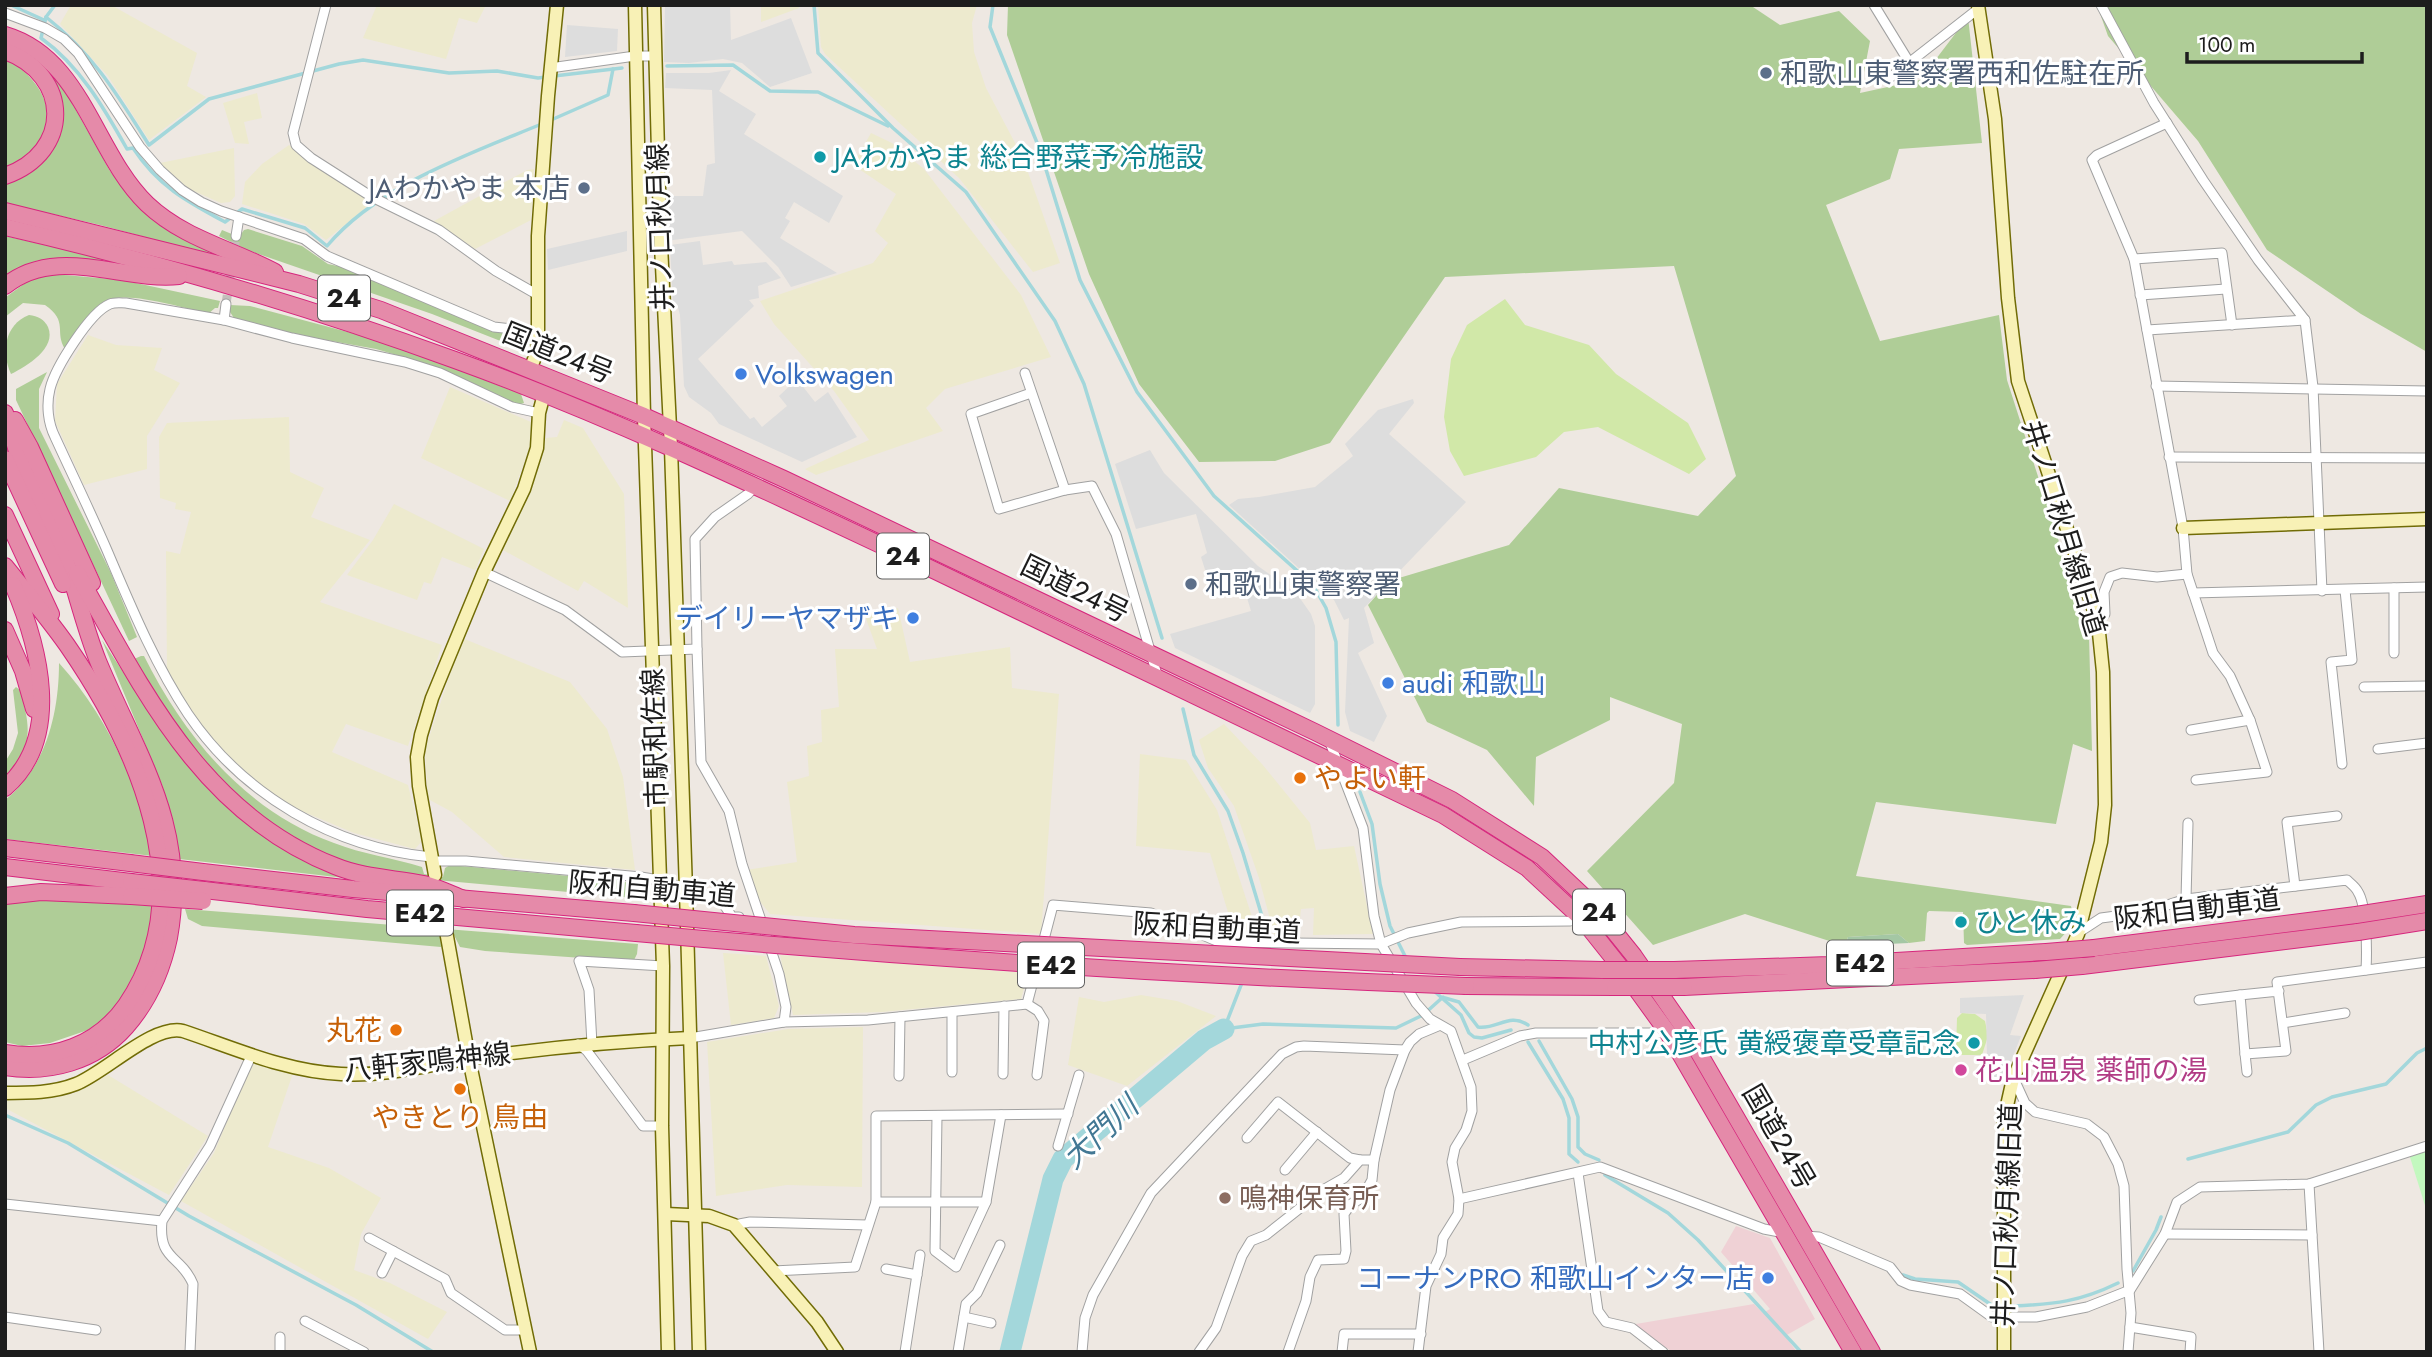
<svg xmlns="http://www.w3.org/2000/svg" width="2432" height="1357" font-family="Jost,'Noto Sans JP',sans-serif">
<rect width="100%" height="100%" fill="#eee8e2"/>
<path fill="#efd1d5" d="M1736,1226L1770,1238L1815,1319L1785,1336L1797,1352H1673L1630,1325L1754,1304L1763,1313L1770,1309L1721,1252Z"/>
<g fill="#edeace">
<path d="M71,5H111L197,53L187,86L206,97L149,140L108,76L60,24Z"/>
<path d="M377,5H486L477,23L459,18L446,59L363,38Z"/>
<path d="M761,5H798L799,8L761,22Z"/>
<path d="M818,5H977L972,23L974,52L986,88L1023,158L1060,263L1033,272L959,178L825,54L821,47Z"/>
<path d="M257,93L262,118L244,122L249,144L235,143L223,103Z"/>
<path d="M871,133L892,143L924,169L1021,295L1051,357L945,389L926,408L943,431L816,475L805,469L869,440L834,391L774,324L760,301L873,263L888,243L875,231L896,194L853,165Z"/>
<path d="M289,145L373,202L326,240L304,224L242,204L245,182L262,164Z"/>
<path d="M234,148L235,196L230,202L221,203L189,189L160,163Z"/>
<path d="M534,169L531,220L475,249L434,221L527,170Z"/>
<path d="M88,335L116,345L162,348L154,370L180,383L147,436V469L84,485L55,421L57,384Z"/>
<path d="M450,387L531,422V444L510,501L421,458Z"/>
<path d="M289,417L290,472L324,488L311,517L370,540L320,602L442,645L408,746L346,724L332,752L408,785L422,841L415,849L354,833L292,807L265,789L224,752L198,722L167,673L166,551L180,554L191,512L175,509L176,503L160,498L159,437L167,423Z"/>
<path d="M564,420L583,428L624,494L628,608L584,581L578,591L501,549L546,438L557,437Z"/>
<path d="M394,504L484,549L475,570L442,557L431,584L424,582L417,600L347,575L373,540Z"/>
<path d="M898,608L910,662L1010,647L1012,688L1059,694L1041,934L770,914L758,899L746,870L797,862L787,782L809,776L807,746L822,742L821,710L839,707L835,649H877L865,616Z"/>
<path d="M462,638L570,682L607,729L623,777L635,870L504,857L452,812L428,799L425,750Z"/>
<path d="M1224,724L1262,764L1310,823L1316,850L1354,846L1373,934L1313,935L1314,908L1301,909L1298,936L1274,934L1259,878L1234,806L1208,768L1199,740Z"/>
<path d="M1140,754L1186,760L1217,810L1256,929L1234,932L1210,853L1136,846Z"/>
<path d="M723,953L766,956L779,1006L774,1018L731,1025Z"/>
<path d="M780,955L1028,973L1021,999L882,1012L793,1015Z"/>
<path d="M1141,995L1177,1001L1216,1016L1127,1086L1068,1065L1079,997L1104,1002Z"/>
<path d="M863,1027L862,1187L787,1185L716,1196L707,1042L788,1029Z"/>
<path d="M252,1061L294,1070L268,1147L329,1168L381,1198L361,1234L354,1270L390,1283L447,1312L428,1339L181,1201L214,1153Z"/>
<path d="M108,1075L208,1136L169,1195L5,1108V1098L18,1100L47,1098L73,1094Z"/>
</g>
<g fill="#d1e8a8">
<path d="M1505,299L1525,325L1589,345L1616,374L1688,423L1706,459L1689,474L1598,427L1564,432L1536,457L1464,476L1450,451L1444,417L1451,359L1467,325Z"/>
<path d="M1962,1013L1975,1014L1985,1021L1988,1036L1982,1055H1960L1956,1052L1957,1018Z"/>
</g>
<g fill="#afcd97">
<path d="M1008,5H1750L1780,25L1839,11L1870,41L1860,93L1920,80L1968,17L1982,143L1899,149L1890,179L1826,205L1880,341L1999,315L2007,380L2089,635L2092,751L2073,744L2056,824L1876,802L1856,876L2071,906C2075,918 2068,932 2060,939L1967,945L1964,943L1963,912L1929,911L1927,913L1925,941L1909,943L1898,934L1848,937L1845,946L1745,914L1653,945L1587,871L1674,783L1682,724L1610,697V720L1536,757L1534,806L1487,750L1427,722L1368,605L1389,581L1509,545L1559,488L1698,516L1736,476L1674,266L1445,277L1330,443L1275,461L1199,462L1139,384L1089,274L1007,35Z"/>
<path d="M2097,5H2427V352L2361,314L2267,250L2198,141L2108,36Z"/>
<path d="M27,56L43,65L63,87L110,171L124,189L234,261L100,225L5,203V181L60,123Z"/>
<path d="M5,58C35,74 64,112 37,145C28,156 17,162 5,169Z"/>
<path d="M248,229L302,246L328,264L347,268L499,333L513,331L527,335L530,345L525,348H518L432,314L247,250L219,236L222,230L239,237L244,230Z"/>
<path d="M5,236L102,258L105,260L54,259L36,261L5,277Z"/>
<path d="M53,274L122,280L220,301L218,308H215L208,314C185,308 129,291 107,300C92,306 74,336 65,349C54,331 69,322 45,305L23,303L5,317L6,297L28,281Z"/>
<path d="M230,305L250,306L389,343L521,394L524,403L518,405L410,359L376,349L287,333L234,318L230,312Z"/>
<path d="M29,315C38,316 44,319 48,327C57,348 27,366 11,374C1,353 4,325 29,315Z"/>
<path d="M47,372L39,389V428L111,573L137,637L129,641L16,400V389Z"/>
<path d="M102,640L162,731L193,770L353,879L179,859L173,821L162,785Z"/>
<path d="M141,656H144C185,738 246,811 334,843C362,854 393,858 422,867L424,874L443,877L445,868L450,865L623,881L633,886L634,898L425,879L352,865L317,852L249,809L175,730L134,659Z"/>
<path d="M59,663C108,717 138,784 153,856L5,839V800C46,768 59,713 59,663Z"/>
<path d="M16,687L20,690C32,732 32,745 5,780V762L13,749L18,733L13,690Z"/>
<path d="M70,900L153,906L146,950L119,1003L104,1019L88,1030L50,1043L22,1046L5,1042V902Z"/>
<path d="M185,909L638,944L637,954L634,960L625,961L485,951L460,947L453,933L440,931L441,947L202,926L188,919Z"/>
</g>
<path fill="#a4c7a4" d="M1898,934L1909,943L1845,946L1848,937Z"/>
<path fill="#c3f8bf" d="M2427,1148V1212L2409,1154Z"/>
<g fill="#ddd">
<path d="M665,5H730L731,40L791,18L812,73L770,87L742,63L723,59L689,63L664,62Z"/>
<path d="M567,25L618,29L617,51L565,57Z"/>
<path d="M731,70L719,91L756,114L744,134L843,196L829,223L794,202L785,218L790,221L780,238L837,273L791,287L778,267L742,231L666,241L664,196H703L707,165L715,163L712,90L665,88L666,73H709Z"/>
<path d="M627,231V251L548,270L547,249Z"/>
<path d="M700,241L703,265L732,261L734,265L766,262L781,278L758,286L759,298L749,300L754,306L698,359L750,419L754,417L762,427L787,406L779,396L797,379L815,402L828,392L857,437L802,462L719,424L711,413L689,397L684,386L680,315L677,304H673L670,245Z"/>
<path d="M1413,399L1414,403L1389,434L1466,502L1364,608L1374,643L1358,653L1387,716L1374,742L1350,731L1345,712L1349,618L1344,620L1334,600L1229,505L1238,499L1259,497L1315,487L1353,456L1345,444L1378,410Z"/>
<path d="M1150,450L1164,473L1258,566L1297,594L1311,614L1315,626V704L1310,713L1175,648L1170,634L1251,611L1240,575L1209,582L1201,557L1207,553L1196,514L1136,529L1115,464Z"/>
<path d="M2024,995L2010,1035L2021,1036L2004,1079H1991L1992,1057L1987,1056L1986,1014L1960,1013V998Z"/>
</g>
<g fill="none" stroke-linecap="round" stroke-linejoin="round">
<g stroke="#a3d7db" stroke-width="3.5">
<path d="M11,5L44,20"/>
<path d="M55,5L46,17C94,55 117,94 149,145L209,99L339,64L363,60L449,73L497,71L538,78L546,77"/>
<path d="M814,5L818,53L893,128L966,192L1055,321L1084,384L1162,638"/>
<path d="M993,5L990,27L1040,150L1080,280L1137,392L1214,496L1313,585L1326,608L1336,642L1338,725"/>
<path d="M46,17L41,38C80,66 104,108 127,149L133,148C158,186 186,201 225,222L242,209L305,228L327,246C378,185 472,153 544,123"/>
<path d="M667,66L733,65L770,91L818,92L888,126"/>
<path d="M554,76L622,68"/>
<path d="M551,120L608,95L613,69"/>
<path d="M1183,709L1194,755L1228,811L1243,853L1264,923L1258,940"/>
<path d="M1360,792L1372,824L1380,884L1390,926L1406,958"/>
<path d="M1243,980L1224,1029L1263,1024L1396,1028L1423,1015L1443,997"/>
<path d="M1433,990L1461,1015L1469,1033L1474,1037L1482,1038L1511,1030"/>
<path d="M1445,998L1459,1002L1478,1027C1497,1030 1509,1012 1528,1025"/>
<path d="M1539,1041L1572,1099L1578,1117V1147L1585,1154L1599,1160"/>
<path d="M1528,1042L1563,1099L1569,1118V1154L1578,1162"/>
<path d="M5,1115L68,1143L189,1216L356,1305L433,1352"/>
<path d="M2188,1159L2288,1132L2316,1105L2332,1097L2386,1084L2417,1053L2427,1048"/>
<path d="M1605,1175L1668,1213L1698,1240L1801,1352"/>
<path d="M2133,1271L2156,1230L2161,1217"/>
<path d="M1903,1275L1915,1279L1958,1282L1993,1306"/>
<path d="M2013,1306C2055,1304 2079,1302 2118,1283"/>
</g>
<path stroke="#a3d7db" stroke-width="21" d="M1010,1352L1053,1179L1063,1159L1204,1040L1224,1029"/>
<path stroke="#c4bfbb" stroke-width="9" stroke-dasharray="9 4.5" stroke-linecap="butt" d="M226,304L236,236"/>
<g stroke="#a1a1a1" stroke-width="11">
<g id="street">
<path d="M326,5L293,133L296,145L311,158L372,197L439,230L496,271L538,295"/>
<path d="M1874,5L1909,62"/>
<path d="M2101,5L2154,103L2203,180L2258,260L2305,320L2313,387L2322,591"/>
<path d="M5,13L45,28L64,39L78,53L140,147L160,170L182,190L201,202L221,211L304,239L327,256L494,327L538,332"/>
<path d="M550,68L635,56H654"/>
<path d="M1887,80L1978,9"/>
<path d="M2167,123L2097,155L2092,160L2134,259L2183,528L2187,574L2213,653L2230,676L2250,720L2267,772L2196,780"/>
<path d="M236,236L239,217"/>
<path d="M2134,259L2222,253L2232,325"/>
<path d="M2140,295L2226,289"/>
<path d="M224,320L226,304"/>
<path d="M2147,330L2305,320"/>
<path d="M1025,373L1065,490"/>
<path d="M2156,386L2427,391"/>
<path d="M1031,393L971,414L999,509L1065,490L1092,486L1116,534L1158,678"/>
<path d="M2169,457L2427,458"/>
<path d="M484,572L565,610L622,652L697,649L701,762L729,811L742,864L779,974L786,1007L784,1022"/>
<path d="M2193,593L2427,587"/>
<path d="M2098,623L2105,614L2104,592L2110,577L2122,573L2157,577L2187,574"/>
<path d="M697,649L695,539L715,517L748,494L755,486"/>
<path d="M2394,653V588"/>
<path d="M2364,687L2427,686"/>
<path d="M2191,730L2250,720"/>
<path d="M1329,740L1363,828L1374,916L1381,944L1416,1003L1430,1019L1451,1031L1471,1087L1472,1111L1466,1130L1455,1148L1452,1162L1459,1199L1458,1214L1443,1238L1441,1254L1426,1286L1418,1352"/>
<path d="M2378,749L2427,743"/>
<path d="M2342,764L2331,662L2352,660L2345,590"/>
<path d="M431,857C334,848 243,795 188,714C154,663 130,604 106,548C90,511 72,474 55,437C48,423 46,405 50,389C55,368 90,312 110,304C115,302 121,303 126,303L224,320L292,338L405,362L440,373L512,407L539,413"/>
<path d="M432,861H466L641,877L659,880L721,900L732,917H739"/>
<path d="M2295,886L2287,822L2337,816"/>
<path d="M2186,899L2188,823"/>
<path d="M2078,933L2101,918L2146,912L2186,899L2347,880C2350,883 2356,887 2358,892C2367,906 2367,953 2366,970"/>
<path d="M2279,991L2240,995L2245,1054L2286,1051L2277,982L2427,962"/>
<path d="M2199,1000L2240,995"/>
<path d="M1027,1004L1038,1011L1044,1021L1037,1075"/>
<path d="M2283,1023L2345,1013"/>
<path d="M690,1038L784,1022L868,1020L1027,1004L1053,905L1151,913L1219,942L1381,944L1408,933L1461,922L1570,921L1583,918"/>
<path d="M578,1044L587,1051L643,1126H662"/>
<path d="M592,1044L589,990L579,961L663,966"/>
<path d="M2245,1054L2247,1072"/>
<path d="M1463,1060L1520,1036L1536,1033H1669"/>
<path d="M952,1072V1012"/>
<path d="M1003,1074L1004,1006"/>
<path d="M899,1076L900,1017"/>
<path d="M2014,1079L2025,1103L2035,1112L2087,1124L2104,1137L2118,1164L2124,1186L2127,1269L2131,1313L2128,1352"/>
<path d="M937,1116L935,1251L956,1267L986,1202L1001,1115"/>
<path d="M1247,1138L1278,1102L1350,1158L1360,1160"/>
<path d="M1058,1146L1079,1075"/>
<path d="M1285,1170L1317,1132"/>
<path d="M1578,1173L1598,1311L1606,1322L1632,1328L1663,1352"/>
<path d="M2309,1184L2319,1352"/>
<path d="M1459,1199L1600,1167L1764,1229L1784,1233"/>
<path d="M876,1202V1116L1068,1114"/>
<path d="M5,1204L162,1221"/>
<path d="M734,1225L750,1222L867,1225"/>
<path d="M2165,1234L2312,1235"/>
<path d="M1805,1236L1819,1237L1890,1267L1901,1281L1910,1285L1960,1294L1992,1317H2036L2087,1307L2130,1290L2165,1234L2177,1202L2200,1187L2309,1184L2427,1146"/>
<path d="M369,1238L445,1279L451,1293L505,1330H526"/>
<path d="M886,1269L917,1275"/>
<path d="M773,1271L855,1267L876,1202H986"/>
<path d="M382,1273L393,1251"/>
<path d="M5,1317L96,1330"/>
<path d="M964,1317L991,1323"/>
<path d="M305,1321L364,1352"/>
<path d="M2130,1327L2191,1337L2190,1352"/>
<path d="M190,1352L193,1284C181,1255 158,1261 162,1221L210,1146L252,1054"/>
<path d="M280,1352V1337"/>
<path d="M905,1352L920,1255"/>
<path d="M958,1352L966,1304L977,1293L1000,1245"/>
<path d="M1082,1352L1085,1318L1093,1295L1151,1193L1282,1054L1296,1047L1304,1046L1405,1050"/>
<path d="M1199,1352L1216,1328L1242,1256L1251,1241L1266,1235L1323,1190L1344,1178L1360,1160H1374"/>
<path d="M1288,1352L1306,1301L1310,1277L1318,1260L1344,1259L1346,1251L1344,1214L1351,1204L1362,1198L1372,1180L1374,1160L1390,1090L1405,1050L1410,1042L1419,1034L1438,1026"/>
<path d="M1342,1352L1344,1334H1421"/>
</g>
</g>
<g stroke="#716c06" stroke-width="15">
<g id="secondary">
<path d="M635,5L644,416L663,966L662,1126L668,1352"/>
<path d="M654,5L660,225L671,448L686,890L699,1352"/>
<path d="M1978,5L1995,119L2008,298L2018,381L2098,623L2103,672L2105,805L2101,842L2078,934L2013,1079L2004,1119V1352"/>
<path d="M530,370L538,349V236L548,96L557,5"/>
<path d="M2183,528L2427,519"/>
<path d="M435,875L419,786L417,757L421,735L432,698L484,572L524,489L537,448L539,413L544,394"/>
<path d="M446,931L469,1059L530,1352"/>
<path d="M5,1093C29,1093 53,1093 76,1084C106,1072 153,1024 183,1031C234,1048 287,1072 341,1074C385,1077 430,1064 473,1058C546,1048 617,1041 690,1038"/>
<path d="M666,1214L709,1216L734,1225L817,1322L837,1352"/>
</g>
</g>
<g stroke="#d6267d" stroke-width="18">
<g id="highway">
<path d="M5,35C83,58 94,153 147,204C184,239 232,249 275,272"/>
<path d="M5,51C71,75 73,152 5,176"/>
<path d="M5,211L299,284L381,310L644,416L784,479L1315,732L1452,800L1542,857L1593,905L1634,956L1688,1034L1872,1352"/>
<path d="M5,227C157,262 309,307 455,360C615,418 768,492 921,564C1095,647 1269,731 1443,815L1527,868L1582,919L1621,968L1668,1033L1853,1352"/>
<path d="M5,286C57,244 122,282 179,276"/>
<path d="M5,413C11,429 15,447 21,463C32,489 47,514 58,540C74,579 82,621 98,661C138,757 189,827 169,938C162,971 148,1002 126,1027C95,1062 49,1074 5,1067"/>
<path d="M15,420L30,447L92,583"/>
<path d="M5,459L63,584"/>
<path d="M5,515L51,614"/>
<path d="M5,566C26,592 48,618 67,645C136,745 204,891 126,1005C98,1045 53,1061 5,1053"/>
<path d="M77,573C143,690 202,814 335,866C364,878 394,878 424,884C437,887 451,894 464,899"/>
<path d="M5,630L23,671L34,709"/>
<path d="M5,788C64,737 39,646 13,585"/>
<path d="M5,848L130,863"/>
<path d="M5,867L131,882"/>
<path d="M203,872L353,889L634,913"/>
<path d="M204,890L367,909L636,933"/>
<path d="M5,896L41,892L131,896"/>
<path d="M2094,948L2356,915"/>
<path d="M2082,966L2358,932"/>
<path d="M1460,967L1603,970"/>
<path d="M1674,970L1829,965L2046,952"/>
<path d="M1466,986L1615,987"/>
<path d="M1684,987L2035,970"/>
</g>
</g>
<use href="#street" stroke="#fff" stroke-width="9"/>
<use href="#secondary" stroke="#f8f1b6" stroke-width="12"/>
<use href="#highway" stroke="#e58aa9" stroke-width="16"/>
<g stroke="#d6267d" stroke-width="18" stroke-linecap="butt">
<g id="highway-bridge">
<path d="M130,863L203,872"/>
<path d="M131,882L204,890"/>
<path d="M131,896L203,901"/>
<path d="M634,913L854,935L1460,967"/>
<path d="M2356,915L2427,904"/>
<path d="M2358,932L2427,921"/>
<path d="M636,933C912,958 1189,976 1466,986"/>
<path d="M2046,952L2094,948"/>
<path d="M1603,970H1674"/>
<path d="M2035,970L2082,966"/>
<path d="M1615,987H1684"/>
</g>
</g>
<use href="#highway-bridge" stroke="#e58aa9" stroke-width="16"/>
</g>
<g fill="#5c6f8a" stroke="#fff" stroke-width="2.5">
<circle cx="1766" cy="73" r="7"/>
<circle cx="584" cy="188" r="7"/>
<circle cx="1191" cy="584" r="7"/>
</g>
<g fill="#0f9aa8" stroke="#fff" stroke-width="2.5">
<circle cx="820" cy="157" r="7"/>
<circle cx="1961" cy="922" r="7"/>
<circle cx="1974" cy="1043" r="7"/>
</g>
<g fill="#3f7fe0" stroke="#fff" stroke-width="2.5">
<circle cx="741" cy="374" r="7"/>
<circle cx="913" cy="618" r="7"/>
<circle cx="1388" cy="683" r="7"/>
<circle cx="1768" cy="1278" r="7"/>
</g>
<g fill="#e8710a" stroke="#fff" stroke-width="2.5">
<circle cx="1300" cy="778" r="7"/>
<circle cx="396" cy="1030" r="7"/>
<circle cx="460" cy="1089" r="7"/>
</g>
<circle fill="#d1479c" stroke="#fff" stroke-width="2.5" cx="1961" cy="1070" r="7"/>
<circle fill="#8d6e63" stroke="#fff" stroke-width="2.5" cx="1225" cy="1198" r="7"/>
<g text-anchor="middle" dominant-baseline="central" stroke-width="6" stroke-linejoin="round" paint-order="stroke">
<g fill="#fff" stroke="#616161" stroke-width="2">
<rect x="318" y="275.5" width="52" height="45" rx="5"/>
<rect x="877" y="533.5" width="52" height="45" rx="5"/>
<rect x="1573" y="889.5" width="52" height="45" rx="5"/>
<rect x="387" y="890.5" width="66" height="45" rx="5"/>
<rect x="1827" y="940.5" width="66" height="45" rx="5"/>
<rect x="1018" y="942.5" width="66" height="45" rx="5"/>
</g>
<g font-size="26" font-weight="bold" fill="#1d1d1d">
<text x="344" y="298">24</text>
<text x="903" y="556">24</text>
<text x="1599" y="912">24</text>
<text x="420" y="913">E42</text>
<text x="1860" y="963">E42</text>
<text x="1051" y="965">E42</text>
</g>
<g font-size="28" fill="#4e5e75" stroke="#fff" text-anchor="start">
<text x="1780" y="73">和歌山東警察署西和佐駐在所</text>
<text x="570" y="188" text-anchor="end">JAわかやま 本店</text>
<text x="1205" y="584">和歌山東警察署</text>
</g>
<g font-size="28" fill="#0d838f" stroke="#fff" text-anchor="start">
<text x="834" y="157">JAわかやま 総合野菜予冷施設</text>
<text x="1975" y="922">ひと休み</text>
<text x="1960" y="1043" text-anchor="end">中村公彦氏 黄綬褒章受章記念</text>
</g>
<g font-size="28" fill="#1d1d1d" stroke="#fff">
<text transform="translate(660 227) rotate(-92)">井ノ口秋月線</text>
<text transform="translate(558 353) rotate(22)">国道24号</text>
<text transform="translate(2064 528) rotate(73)">井ノ口秋月線旧道</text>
<text transform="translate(1075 589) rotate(26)">国道24号</text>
<text transform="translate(655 738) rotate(-92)">市駅和佐線</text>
<text transform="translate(652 889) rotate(5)">阪和自動車道</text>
<text transform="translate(2197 909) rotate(-7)">阪和自動車道</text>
<text transform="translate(1217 928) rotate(3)">阪和自動車道</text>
<text transform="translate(427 1062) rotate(-6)">八軒家鳴神線</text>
<text transform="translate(1779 1137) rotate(60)">国道24号</text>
<text transform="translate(2007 1215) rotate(-88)">井ノ口秋月線旧道</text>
</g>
<g font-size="28" fill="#366cbe" stroke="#fff" text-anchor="start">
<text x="755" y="374">Volkswagen</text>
<text x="899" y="618" text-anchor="end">デイリーヤマザキ</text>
<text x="1402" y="683">audi 和歌山</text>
<text x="1754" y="1278" text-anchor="end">コーナンPRO 和歌山インター店</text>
</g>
<g font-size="28" fill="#c56008" stroke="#fff" text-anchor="start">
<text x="1314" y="778">やよい軒</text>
<text x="382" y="1030" text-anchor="end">丸花</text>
<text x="460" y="1117" text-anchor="middle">やきとり 鳥由</text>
</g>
<g font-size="28" fill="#b23c85" stroke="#fff" text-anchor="start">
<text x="1975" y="1070">花山温泉 薬師の湯</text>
</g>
<g font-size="28" fill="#785e54" stroke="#fff" text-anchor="start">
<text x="1239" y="1198">鳴神保育所</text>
</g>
<g font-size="30" font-style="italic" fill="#427894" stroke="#fff">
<text transform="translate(1100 1132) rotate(-43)">大門川</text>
</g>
</g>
<rect width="2432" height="1357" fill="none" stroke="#1d1d1d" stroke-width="14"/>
<path d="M2187 52v10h175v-10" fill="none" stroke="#1d1d1d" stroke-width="3.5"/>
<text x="2198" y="52" font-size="21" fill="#1d1d1d" stroke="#ffffff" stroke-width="5" paint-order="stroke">100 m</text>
</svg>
